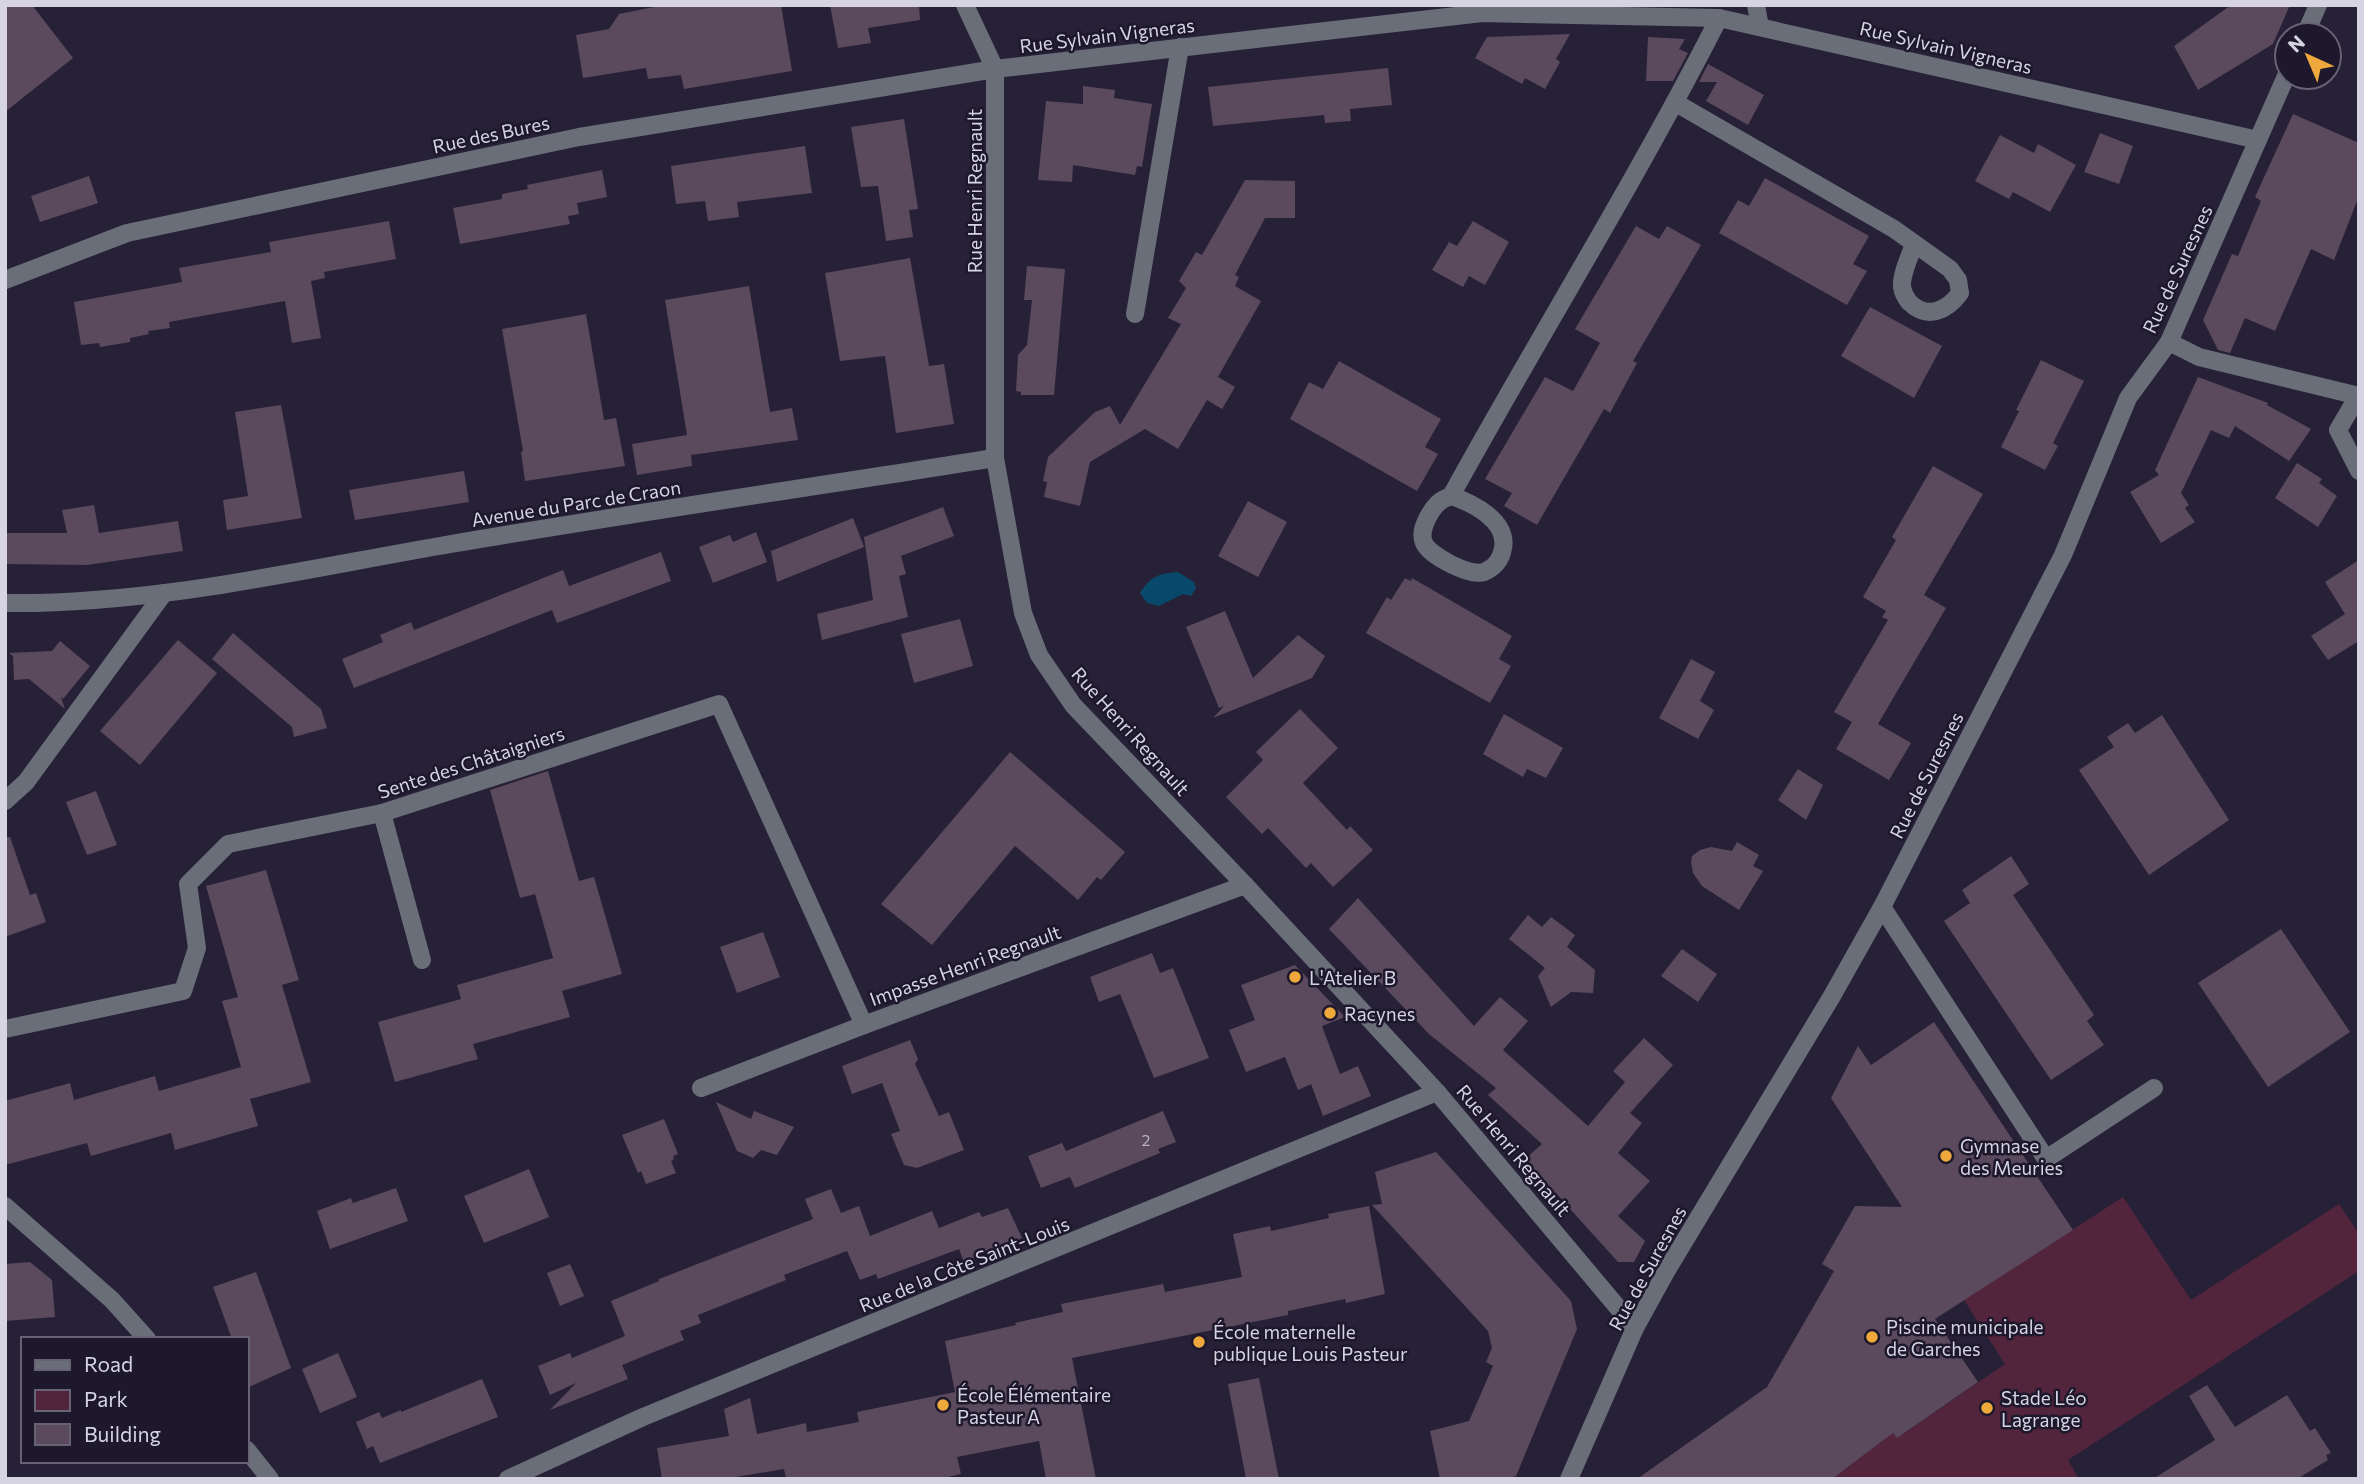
<svg xmlns="http://www.w3.org/2000/svg" width="2364" height="1484" font-family="Commissioner,sans-serif">
<rect width="100%" height="100%" fill="#272137"/>
<path fill="#53253c" d="M2123,1197L2191,1300L2339,1204L2359,1234V1271L2068,1460L2079,1479H1832L1893,1433L1897,1438L2005,1364L1964,1300Z"/>
<path fill="#08486b" d="M1178,572L1194,582L1196,588L1191,596L1183,594L1159,606L1147,603L1140,593C1150,577 1159,573 1178,572Z"/>
<g fill="#5b495d">
<path d="M5,5H32L73,58L5,112Z"/>
<path d="M664,5H781L792,71L684,89L681,75L648,79L646,68L583,78L576,35L609,29L619,14Z"/>
<path d="M830,5H919L920,20L868,28L871,43L838,48Z"/>
<path d="M2231,5H2290L2273,44L2198,90L2174,46Z"/>
<path d="M1570,34L1556,59L1560,62L1545,89L1525,78L1522,84L1475,58L1487,37Z"/>
<path d="M1648,37L1685,39L1679,49L1688,53L1673,81H1646Z"/>
<path d="M1708,64L1764,95L1748,125L1706,101L1717,82H1699Z"/>
<path d="M1388,68L1392,105L1350,109L1351,121L1325,123L1324,115L1213,126L1208,87Z"/>
<path d="M1083,86L1115,90L1114,98L1152,104L1142,167L1137,166L1135,175L1073,165L1072,182L1038,180L1046,101L1083,104Z"/>
<path d="M2293,114L2359,143V196L2334,260L2311,249L2275,331L2245,318L2230,353L2218,350L2203,320L2232,254L2238,256L2261,201L2255,197Z"/>
<path d="M904,119L918,209L909,210L913,237L886,241L878,186L861,187L851,127Z"/>
<path d="M2100,133L2133,146L2119,184L2084,172Z"/>
<path d="M2000,135L2034,153L2038,144L2076,165L2050,212L2013,192L2009,199L1975,181Z"/>
<path d="M805,146L812,193L737,202L739,217L708,221L705,201L676,204L671,166Z"/>
<path d="M602,170L607,197L577,203L579,214L568,216L570,224L460,244L453,208L502,199V194L528,189L527,185Z"/>
<path d="M89,176L98,203L40,222L31,196Z"/>
<path d="M1765,178L1869,236L1853,264L1867,271L1847,305L1719,233L1738,200L1749,206Z"/>
<path d="M1245,180L1295,181V218H1265L1235,275L1239,277L1235,286L1261,301L1218,377L1235,387L1222,409L1207,400L1178,449L1145,429L1090,462L1080,506L1044,497L1047,482L1043,481L1048,457L1095,412L1110,406L1120,425L1181,324L1168,318L1186,288L1179,281L1196,252L1202,255Z"/>
<path d="M389,221L396,259L324,272L325,278L311,281L321,338L292,343L285,301L169,322L170,328L148,331L149,334L130,338V342L100,347L99,343L81,345L74,302L182,282L179,268L271,252L269,242Z"/>
<path d="M1473,221L1509,242L1485,285L1469,276L1463,287L1432,270L1449,242L1457,246Z"/>
<path d="M1636,226L1659,239L1667,226L1701,245L1633,361L1637,363L1610,413L1604,409L1537,525L1504,506L1512,493L1485,479L1545,377L1573,391L1600,343L1575,329Z"/>
<path d="M910,258L929,366L944,364L954,424L896,433L885,356L840,361L825,273Z"/>
<path d="M1027,266L1065,269L1054,395H1021V392L1016,391L1018,355L1027,345L1032,300H1024Z"/>
<path d="M749,286L770,412L792,408L798,440L691,455L692,466L637,475L632,444L687,435L665,300Z"/>
<path d="M1870,307L1942,346L1914,398L1841,356Z"/>
<path d="M586,314L604,420L616,418L625,466L525,481L521,452L523,451L502,329Z"/>
<path d="M2041,360L2084,381L2053,443L2058,446L2045,470L2001,447L2019,411L2016,410Z"/>
<path d="M1339,361L1441,419L1425,447L1438,454L1417,491L1290,419L1309,382L1323,389Z"/>
<path d="M2198,377L2268,403L2267,405L2311,429L2289,461L2235,426L2229,438L2211,430L2181,493L2189,505L2185,508L2195,522L2161,543L2130,492L2159,475L2155,470Z"/>
<path d="M281,405L302,518L227,530L223,500L248,496L235,412Z"/>
<path d="M2297,463L2322,479L2319,483L2337,496L2318,527L2275,498Z"/>
<path d="M1933,466L1983,494L1924,595L1946,608L1878,724L1911,743L1889,780L1836,749L1852,722L1834,712L1888,620L1882,617L1886,611L1863,597L1896,540L1892,537Z"/>
<path d="M464,471L469,502L355,520L349,490Z"/>
<path d="M1248,501L1287,522L1258,577L1218,556Z"/>
<path d="M94,505L99,533L178,521L183,551L87,565L5,564V533H67L62,510Z"/>
<path d="M943,507L954,536L901,556L906,574L899,576L908,617L822,640L817,614L873,600L864,537Z"/>
<path d="M853,518L864,547L777,582L771,551Z"/>
<path d="M756,532L767,562L713,583L699,547L730,535L733,542Z"/>
<path d="M661,552L671,581L557,623L552,610L354,688L342,659L383,642L380,635L411,622L414,630L563,570L569,586Z"/>
<path d="M2359,560V641L2328,660L2311,636L2345,614L2325,582Z"/>
<path d="M1405,578L1411,581L1412,578L1512,636L1499,659L1511,666L1490,703L1366,633L1387,597L1391,600Z"/>
<path d="M1225,611L1253,678L1298,635L1325,656L1312,678L1213,718L1224,706L1219,708L1186,627Z"/>
<path d="M960,619L973,666L914,683L901,634Z"/>
<path d="M233,633L321,709L327,728L294,737L292,727L212,659Z"/>
<path d="M178,640L217,673L140,765L100,731Z"/>
<path d="M60,641L90,666L63,699L61,697L65,709L29,679L14,680L13,656L9,653L52,651Z"/>
<path d="M1691,659L1715,672L1700,701L1714,710L1698,739L1659,718Z"/>
<path d="M1300,709L1338,748L1303,783L1347,830L1350,826L1373,850L1333,887L1311,863L1306,868L1268,828L1262,834L1226,797L1263,760L1256,752Z"/>
<path d="M1504,714L1563,748L1546,778L1527,769L1523,777L1483,754Z"/>
<path d="M2162,715L2229,820L2149,875L2079,770L2114,747L2107,737L2128,723L2135,733Z"/>
<path d="M1010,752L1125,852L1101,880L1097,877L1078,900L1015,846L932,945L881,904Z"/>
<path d="M1798,769L1823,785L1806,820L1778,800Z"/>
<path d="M548,771L579,881L594,877L622,974L562,991L570,1017L473,1044L478,1059L395,1082L378,1022L461,999L457,985L553,958L535,894L520,898L490,790Z"/>
<path d="M96,791L117,845L87,855L66,802Z"/>
<path d="M5,837H10L30,895L36,893L46,922L5,937Z"/>
<path d="M1737,842L1759,855L1753,866L1763,871L1739,910L1702,886L1693,873L1691,862L1692,856L1700,850L1711,847L1732,851Z"/>
<path d="M2011,856L2029,884L2013,895L2094,1015L2087,1021L2104,1045L2051,1080L1944,921L1970,903L1962,890Z"/>
<path d="M266,870L299,980L282,985L311,1082L250,1099L258,1126L175,1150L171,1133L91,1156L87,1143L5,1165V1101L70,1083L74,1100L155,1076L159,1091L241,1067L222,1001L238,997L206,886Z"/>
<path d="M1358,898L1474,1026L1500,997L1528,1021L1503,1050L1588,1126L1625,1082L1613,1071L1644,1038L1673,1065L1630,1113L1642,1123L1618,1153L1650,1181L1618,1216L1645,1241L1634,1262H1618L1525,1159L1542,1144L1488,1095L1496,1088L1429,1034L1329,929Z"/>
<path d="M1528,915L1542,927L1551,917L1575,935L1567,947L1595,970L1593,993L1571,992L1551,1007L1538,976L1545,968L1509,939Z"/>
<path d="M2281,929L2350,1032L2268,1087L2198,983Z"/>
<path d="M763,932L780,977L737,993L720,947Z"/>
<path d="M1682,949L1717,974L1698,1002L1661,976Z"/>
<path d="M1152,953L1160,973L1173,968L1209,1058L1154,1078L1120,994L1099,1002L1090,977Z"/>
<path d="M1295,965L1345,1017L1322,1026L1340,1074L1358,1066L1371,1096L1323,1116L1311,1084L1298,1090L1285,1057L1246,1072L1229,1030L1255,1020L1241,985Z"/>
<path d="M1934,1022L2073,1230L1935,1319L1978,1382L1897,1438L1893,1433L1832,1479H1637L1767,1387L1834,1271L1822,1264L1855,1206L1902,1207L1831,1098L1858,1046L1871,1065Z"/>
<path d="M910,1040L918,1059L915,1064L939,1116L949,1112L964,1150L917,1168L904,1165L891,1134L900,1131L882,1083L852,1094L842,1066Z"/>
<path d="M716,1102L751,1119L754,1111L794,1127L777,1155L761,1150L753,1158L737,1151Z"/>
<path d="M1163,1111L1176,1142L1158,1149L1160,1153L1075,1188L1070,1177L1041,1188L1028,1156L1062,1143L1066,1151Z"/>
<path d="M664,1119L678,1154L673,1156L674,1159L671,1161L676,1173L646,1184L641,1171L638,1173L622,1135Z"/>
<path d="M1436,1152L1571,1301L1577,1329L1516,1476L1506,1479H1440L1430,1431L1469,1421L1493,1366L1486,1362L1492,1348L1488,1331L1372,1205L1382,1204L1375,1172Z"/>
<path d="M529,1169L549,1217L484,1243L464,1196Z"/>
<path d="M396,1188L408,1221L330,1249L317,1211L351,1198L353,1203Z"/>
<path d="M831,1189L841,1213L859,1206L870,1236L932,1211L939,1228L979,1212L982,1217L1008,1208L1022,1238L964,1262L959,1249L878,1279L876,1274L860,1280L847,1251L784,1275L786,1280L698,1315L701,1323L680,1331L684,1340L622,1365L628,1379L550,1410L576,1383L550,1395L538,1366L570,1353L572,1358L625,1336L611,1301L659,1281V1279L813,1219L805,1199Z"/>
<path d="M1369,1206L1385,1294L1346,1303L1345,1299L1288,1311V1315L1072,1358L1096,1479H1046L1039,1441L957,1457L961,1474L939,1479H786L784,1469L724,1479H662L657,1448L729,1436L724,1409L750,1398L757,1434L806,1423L807,1432L859,1422L857,1412L955,1392L945,1341L1016,1325L1015,1323L1063,1312L1061,1304L1163,1284L1165,1292L1242,1277L1233,1234L1270,1226L1271,1231L1329,1218L1328,1214Z"/>
<path d="M30,1262L52,1280L55,1317L5,1321V1264Z"/>
<path d="M570,1264L584,1296L560,1306L547,1273Z"/>
<path d="M256,1272L291,1368L247,1388V1339H232L213,1287Z"/>
<path d="M338,1353L357,1397L320,1413L302,1369Z"/>
<path d="M1259,1378L1279,1479H1246L1228,1384Z"/>
<path d="M482,1379L498,1417L380,1463L373,1446L367,1449L356,1422L379,1412L382,1418L401,1410V1412Z"/>
<path d="M2207,1385L2235,1427L2287,1395L2310,1431L2315,1428L2331,1453L2326,1455L2328,1460L2297,1479H2153L2215,1440L2189,1396Z"/>
</g>
<g fill="none" stroke-linecap="round" stroke-linejoin="round">
<g stroke="#696e79" stroke-width="18">
<path d="M965,5L995,69V458L1023,613L1039,655L1073,705L1245,885L1437,1092L1635,1328"/>
<path d="M1756,5L1760,27"/>
<path d="M2305,35L2318,5"/>
<path d="M1676,103L1894,229L1950,269L1958,280L1960,293C1947,311 1927,320 1909,302C1905,297 1903,293 1902,287C1901,274 1910,256 1914,244"/>
<path d="M5,280L127,233L579,137L995,69L1482,13L1719,18L2258,140"/>
<path d="M1135,314L1180,47"/>
<path d="M2169,342L2199,357L2359,396"/>
<path d="M2358,396L2338,430L2359,471"/>
<path d="M1451,496C1473,503 1508,521 1503,548C1501,560 1495,567 1484,572C1470,577 1430,556 1424,543C1420,534 1424,525 1428,517C1434,506 1439,500 1451,496C1539,336 1636,181 1719,18"/>
<path d="M5,603C155,605 304,569 451,544C632,513 813,487 995,458"/>
<path d="M5,801L26,782L164,593"/>
<path d="M382,813L422,960"/>
<path d="M1882,907L2046,1159L2154,1088"/>
<path d="M5,1029L183,991L197,948L188,884L228,844L382,813L719,704L864,1025"/>
<path d="M701,1088L864,1025L1245,885"/>
<path d="M5,1206L112,1300L147,1339"/>
<path d="M247,1450L270,1479"/>
<path d="M508,1479L643,1417L1437,1092"/>
<path d="M1569,1479L1635,1328L1667,1270L1832,996L1882,907L2063,555L2128,398L2169,342L2287,74"/>
</g>
</g>
<g fill="#eea83c" stroke="#1d182c" stroke-width="2.5">
<circle cx="1295" cy="977" r="7"/>
<circle cx="1330" cy="1013" r="7"/>
<circle cx="1946" cy="1156" r="7"/>
<circle cx="1872" cy="1337" r="7"/>
<circle cx="1199" cy="1342" r="7"/>
<circle cx="943" cy="1405" r="7"/>
<circle cx="1987" cy="1408" r="7"/>
</g>
<g text-anchor="middle" dominant-baseline="central" stroke-width="5" stroke-linejoin="round" paint-order="stroke">
<g font-size="16" fill="#b7b0c1">
<text x="1146" y="1139">2</text>
</g>
<g font-size="19" fill="#d6d3e2" stroke="#1d182c">
<text transform="translate(1107 35) rotate(-7)">Rue Sylvain Vigneras</text>
<text transform="translate(1946 47) rotate(13)">Rue Sylvain Vigneras</text>
<text transform="translate(491 134) rotate(-12)">Rue des Bures</text>
<text transform="translate(974 191) rotate(-90)">Rue Henri Regnault</text>
<text transform="translate(2177 269) rotate(-65)">Rue de Suresnes</text>
<text transform="translate(576 503) rotate(-9)">Avenue du Parc de Craon</text>
<text transform="translate(1131 731) rotate(48)">Rue Henri Regnault</text>
<text transform="translate(471 762) rotate(-18)">Sente des Châtaigniers</text>
<text transform="translate(1926 775) rotate(-63)">Rue de Suresnes</text>
<text transform="translate(965 965) rotate(-20)">Impasse Henri Regnault</text>
<text transform="translate(1514 1150) rotate(50)">Rue Henri Regnault</text>
<text transform="translate(964 1264) rotate(-22)">Rue de la Côte Saint-Louis</text>
<text transform="translate(1647 1268) rotate(-61)">Rue de Suresnes</text>
</g>
<g font-size="19" fill="#d6d3e2" stroke="#1d182c" text-anchor="start">
<text x="1309" y="977">L'Atelier B</text>
<text x="1344" y="1013">Racynes</text>
<text x="1960" y="1145">Gymnase<tspan x="1960" dy="22">des Meuries</tspan></text>
<text x="1886" y="1326">Piscine municipale<tspan x="1886" dy="22">de Garches</tspan></text>
<text x="1213" y="1331">École maternelle<tspan x="1213" dy="22">publique Louis Pasteur</tspan></text>
<text x="957" y="1394">École Élémentaire<tspan x="957" dy="22">Pasteur A</tspan></text>
<text x="2001" y="1397">Stade Léo<tspan x="2001" dy="22">Lagrange</tspan></text>
</g>
</g>
<rect width="2364" height="1484" fill="none" stroke="#d6d3e2" stroke-width="14"/>
<rect x="21" y="1337" width="228" height="126" fill="#1d182c" stroke="#676375" stroke-width="2"/>
<rect x="35" y="1360" width="35" height="10" fill="#696e79" stroke="#676375" stroke-width="2"/>
<text x="84" y="1372" font-size="21" fill="#d6d3e2">Road</text>
<rect x="35" y="1390" width="35" height="21" fill="#53253c" stroke="#676375" stroke-width="2"/>
<text x="84" y="1407" font-size="21" fill="#d6d3e2">Park</text>
<rect x="35" y="1424" width="35" height="21" fill="#5b495d" stroke="#676375" stroke-width="2"/>
<text x="84" y="1442" font-size="21" fill="#d6d3e2">Building</text>
<g transform="translate(2308 56) rotate(316)"><circle r="33" fill="#1d182c" stroke="#676375" stroke-width="2"/>
<path d="M0-5L12 26L0 18L-12 26Z" fill="#eea83c"/>
<text y="-10" font-size="19" font-weight="bold" text-anchor="middle" fill="#d6d3e2">N</text>
</g>
</svg>
